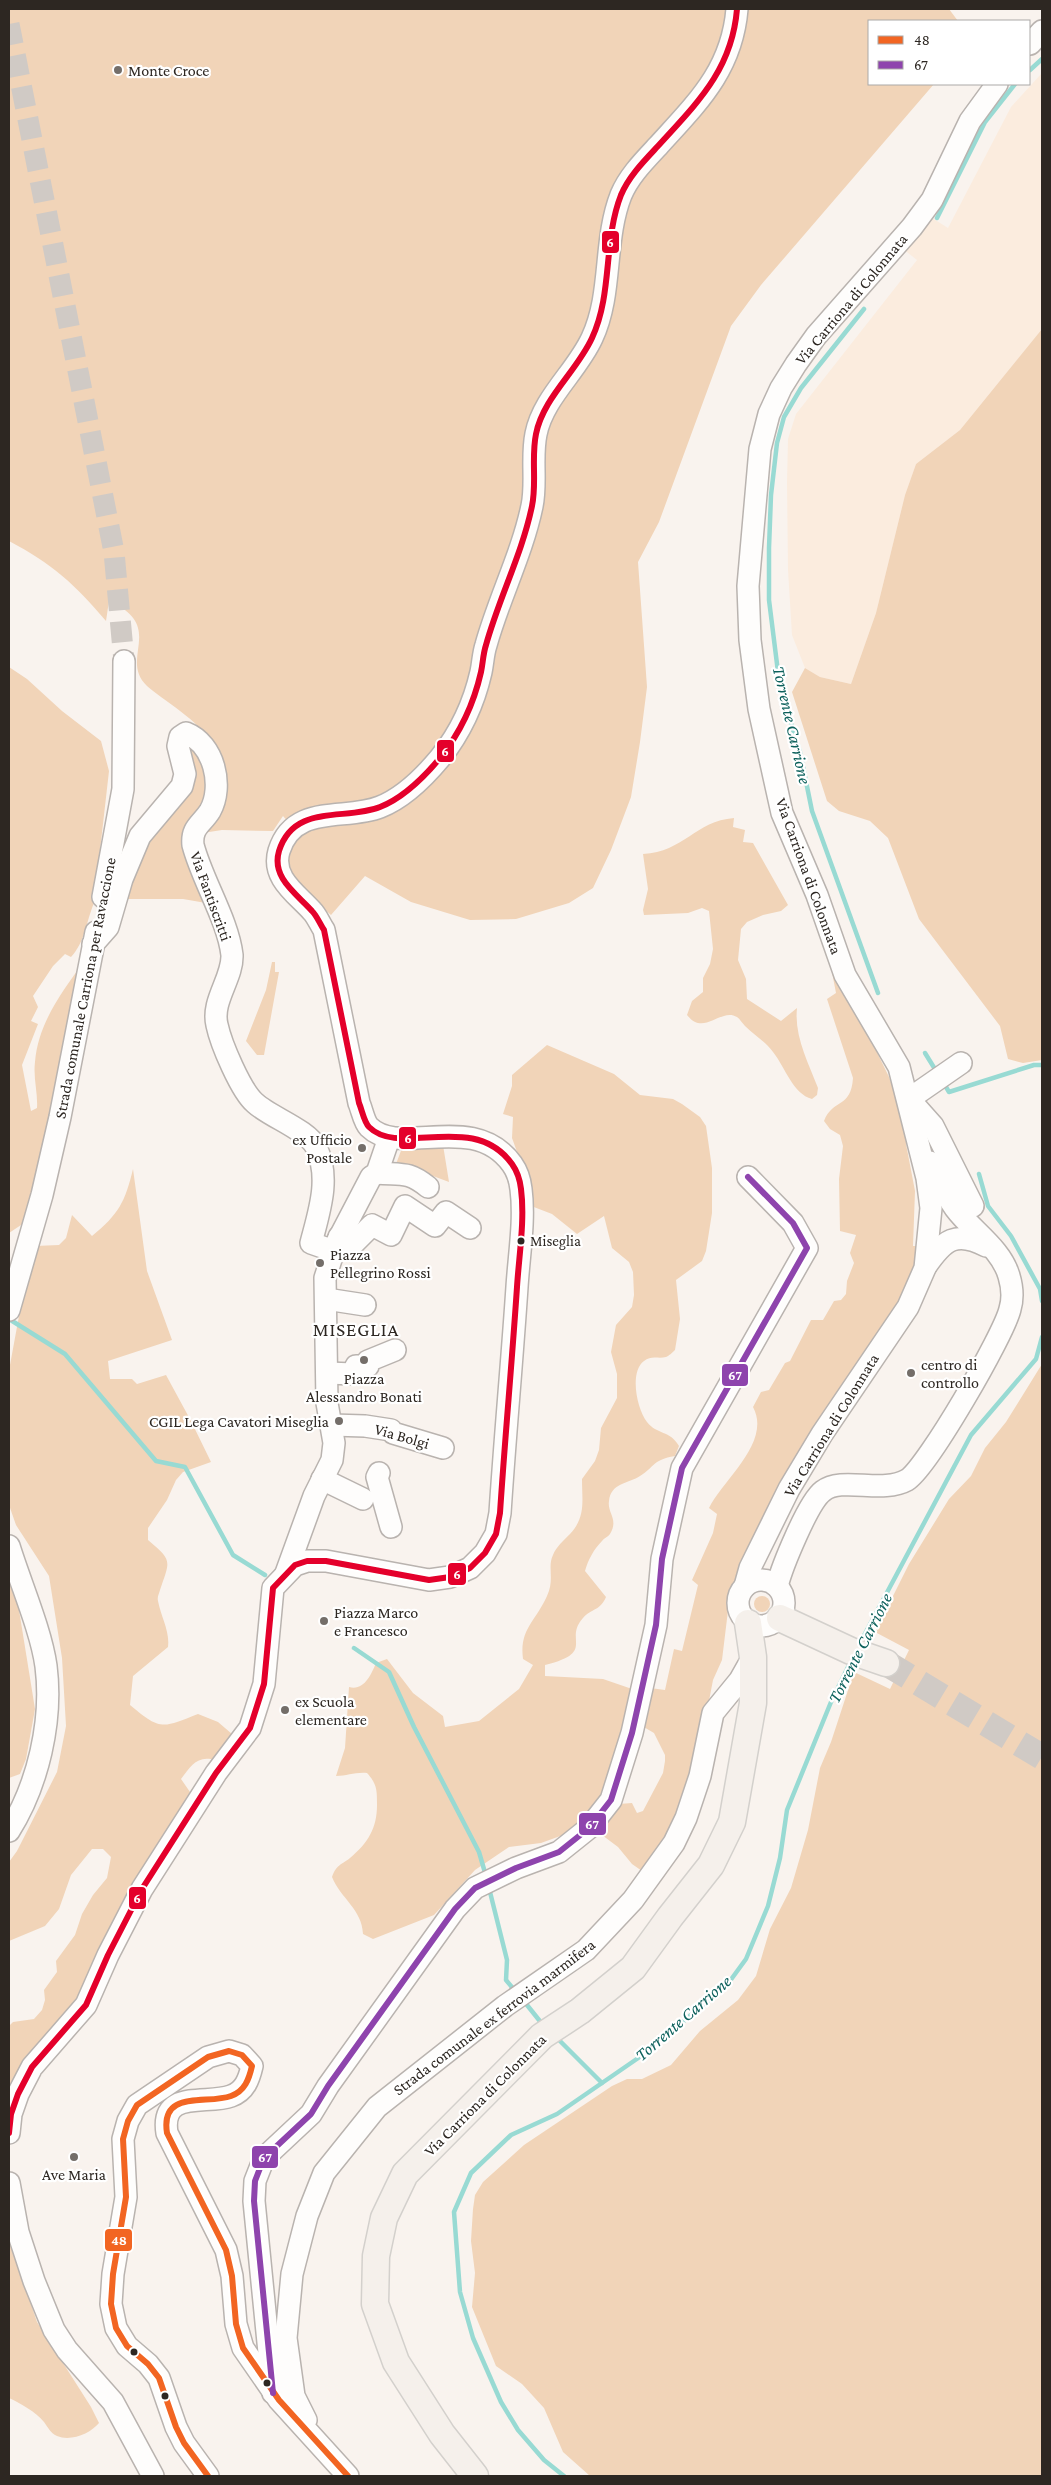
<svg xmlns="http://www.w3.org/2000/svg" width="1051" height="2485" font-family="'Crimson Pro',serif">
<rect width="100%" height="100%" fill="#f9f3ee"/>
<path fill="#fbecde" d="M1042,73V329L960,430L916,464L905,495L876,613L851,684L820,677L805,668L792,635L788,570L787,482L788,439L796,414L917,260L903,249L929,216L948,228L1011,107Z"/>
<g fill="#f1d4b8">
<path d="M9,9H949L958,21H870V84H934L761,285L731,326L659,522L638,562L647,687L640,742L631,797L611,850L593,888L569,903L516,919L470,920L411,902L365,876L331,915C308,893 269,869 300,836L283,816L273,831L222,830L196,834L207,821C207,802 207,782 207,763C207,756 208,747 207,740C203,723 161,699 147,686C118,658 167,627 109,601L106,621C76,585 51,563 9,541Z"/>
<path d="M1042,329V1060L1023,1063L1008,1059L1000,1026L919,919L888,838L870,821L839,811L827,801L792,692L805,668L820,677L851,684L876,613L905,495L916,464L960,430Z"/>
<path d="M9,667L27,679L62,711L101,741L109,771L94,903C86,922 85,942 71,957L65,954L53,966L33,996L38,1007L31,1021L38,1024L22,1065L31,1111L37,1108C38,1093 33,1078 35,1062C38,1024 61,993 83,963L72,1026L24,1223L9,1233Z"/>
<path d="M184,742L203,757L209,791L189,826L206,903L183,899H122L134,856L169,808Z"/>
<path d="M734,818L733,827L745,830L743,842L753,843L788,905L781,911L763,915L747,922L741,929L738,960L746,979L747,999L781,1021L797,1008C794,1036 808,1062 818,1088L817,1095L812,1099C793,1094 785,1067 773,1052C765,1041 754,1035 745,1026C742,1023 740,1019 737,1017C721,1007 704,1037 687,1015L692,1001L703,992V978L710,964L713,949L709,911L702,908L688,913L644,915L643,910L648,889L643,854C684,852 695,821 734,818Z"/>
<path d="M272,962H275V972H279L264,1055H257L246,1041L266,990Z"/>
<path d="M831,967L868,1034L889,1077L905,1119L906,1144L915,1191L913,1246H921L916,1275L730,1594L722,1660L713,1680L704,1727L674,1830L642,1871L632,1864L618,1847L598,1832L619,1804L632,1803L637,1813L643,1811L663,1773L665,1761V1755L654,1733L642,1726L650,1688L665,1690L674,1649L682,1651L698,1585L692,1580L713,1533L717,1514L709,1508C723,1480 772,1442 753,1407L761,1392L769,1390L785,1363L790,1361L811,1320H823L834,1301L841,1300L846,1294L847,1281L854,1263L850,1253L856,1235L840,1231L839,1179L843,1146L840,1135L830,1129L824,1121C833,1098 851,1109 853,1078L827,999L836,993Z"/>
<path d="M547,1045L614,1074L640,1095L673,1099L682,1104L700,1117L706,1126L712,1168V1213L706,1251L702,1261L676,1280L680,1319L675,1350C673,1352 669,1356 666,1357C658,1359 651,1355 644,1361C629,1372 637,1409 647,1422C657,1435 670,1430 679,1446L675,1456C652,1460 656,1466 640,1476C627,1484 611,1483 609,1501C607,1513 619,1519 610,1534C608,1537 604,1538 602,1541C594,1549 588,1560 585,1571L606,1597C600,1611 592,1608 583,1618C563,1640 597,1652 545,1665V1676L603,1679L635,1690L601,1799L574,1831L541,1843L509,1847L475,1870L434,1915L373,1939L363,1934C362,1909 341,1899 332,1877C337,1864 340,1866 350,1858C368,1843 377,1828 377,1805C377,1790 377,1784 367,1773C355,1772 347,1776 336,1776L345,1748L349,1687C364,1691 371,1675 376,1663L387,1659L413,1693L443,1716L445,1727L479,1721L519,1689L533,1665L523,1659C519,1629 536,1621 547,1596C555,1579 547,1567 553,1555C556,1547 564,1540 570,1534C586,1517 582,1501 582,1479L595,1461L599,1450L601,1428L617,1398V1374L611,1352L616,1325L632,1307L634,1295L633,1272L629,1262L612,1248L604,1216L577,1234L552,1214L526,1204L520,1160L512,1138L513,1117L503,1114L512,1086V1075Z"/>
<path d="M443,1145L449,1182L433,1176L428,1184L393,1172L402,1148Z"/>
<path d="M133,1169L147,1271L172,1340L108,1361L110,1379H132L137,1384L166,1375L191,1421L211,1462L183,1472L176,1480L167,1500L148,1528V1540C173,1561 170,1560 160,1590C159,1594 157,1597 158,1601C161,1617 170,1631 168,1647L133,1676L130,1705C161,1731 162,1728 198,1714L218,1722L232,1734L215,1760C197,1755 191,1766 181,1779L190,1792L132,1893L78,1998L38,2045L11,2082L9,2090V2026L13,2022L34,2019L42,2010L45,2000L44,1990L57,1972L56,1961L75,1935L82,1914L93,1895L107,1878L111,1857L103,1849H92L71,1875L59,1909L45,1926L9,1941V1862L17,1851L57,1772L66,1726L62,1658L49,1576L16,1525L9,1505L10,1365L30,1256L35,1246L59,1245L66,1238L72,1215L92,1236C119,1214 125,1202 133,1169Z"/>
<path d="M1042,1364V2476H590L563,2452L544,2408L522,2384L496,2366L472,2307L475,2273L471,2241L473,2209L475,2195L483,2182L524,2145L612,2086L627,2079H642L671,2065L700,2031L738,2000L756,1976L770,1929L791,1888L808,1830L820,1768L831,1742L854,1672L890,1689L909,1650L875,1632L909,1564L949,1499L971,1476L985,1448L1006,1422Z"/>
<path d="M9,1563L14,1579L35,1709L26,1759L20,1774L9,1778Z"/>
<circle cx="762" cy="1604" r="8"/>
<path d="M9,2238L37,2322L91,2407L99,2423C91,2433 71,2442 57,2436C50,2433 48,2427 44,2422C36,2412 20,2403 9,2398Z"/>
</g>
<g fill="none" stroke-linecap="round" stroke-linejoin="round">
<g stroke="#98dad3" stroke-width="4.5">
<path d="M1030,70L1042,59"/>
<path d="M937,218L985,122L1015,84"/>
<path d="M864,309L801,388L784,417L777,443L771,495L769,548V600L780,688L800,752L812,811L878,993"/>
<path d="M925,1053L938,1074"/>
<path d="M943,1082L949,1092L1034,1065H1042"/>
<path d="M979,1174L988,1206L1011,1236L1040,1289L1042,1301"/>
<path d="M9,1319L65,1354L156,1461L185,1467L233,1555L265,1575"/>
<path d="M859,1645L971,1435L1036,1359L1042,1337"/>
<path d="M354,1648L389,1672L414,1727L479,1852L486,1876"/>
<path d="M489,1888L507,1960L506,1980L516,1992"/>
<path d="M523,2000L543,2025"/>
<path d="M556,2037L602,2083"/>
<path d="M564,2476L544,2460L518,2430L501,2402L473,2338L460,2292L454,2212L471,2173L511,2135L557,2114L644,2054L727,1985L746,1959L768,1906L780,1858L787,1810L831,1702L851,1661"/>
</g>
<path stroke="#d0cac5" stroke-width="21" stroke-dasharray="21 11" stroke-linecap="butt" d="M9,24L114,552L124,661"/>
<path stroke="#d0cac5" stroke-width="26" stroke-dasharray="26 13" stroke-linecap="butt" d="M886,1663L1042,1757"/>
<g stroke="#b9b3af" stroke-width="24">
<g id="minor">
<path d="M1030,44L1042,31"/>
<path d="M103,897L123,789L124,661"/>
<path d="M93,944L108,927L122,879L140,836L182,786L185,774L178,746L180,737L186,733C214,744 224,786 210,811C202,824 191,827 193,845C202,880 228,920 232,955C233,978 211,1001 217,1025C221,1044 241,1091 255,1103C270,1117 308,1130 316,1147C331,1178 319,1212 311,1243L334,1251"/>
<path d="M961,1063L909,1099L933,1126L973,1206"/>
<path d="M377,1173C402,1175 408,1171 428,1187"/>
<path d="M339,1237L353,1244L372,1225L391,1235L405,1206L435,1226L446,1212L470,1228"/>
<path d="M926,1266C944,1240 956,1230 986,1246"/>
<path d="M326,1299L365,1305"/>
<path d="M9,1310L42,1195L60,1117L96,932"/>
<path d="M328,1373L353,1374L356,1366H368V1361L395,1350"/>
<path d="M332,1425L365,1426L391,1430L393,1433L443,1448"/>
<path d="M379,1473L377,1477L391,1527"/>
<path d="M322,1479L363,1499"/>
<path d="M9,1546C20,1582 41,1630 46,1666C53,1721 38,1785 9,1831"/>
<path d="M286,1573L314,1496L332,1460L334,1443L327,1403L325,1278L336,1244L371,1177L377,1173L389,1138"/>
<circle cx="761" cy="1603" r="23"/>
<path d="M745,1586L750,1568L789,1489L822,1434L908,1307L925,1268L931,1208L927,1178L899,1067L845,975L817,895L782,813L759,709L750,640L748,586L760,449L769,414L781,388L796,364L816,336L912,227L932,200L970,121L997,84"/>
<path d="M777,1586C782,1567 808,1502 823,1491C842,1476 882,1494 907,1480C927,1468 1004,1335 1010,1309C1013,1299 1012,1286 1009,1276C1001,1248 972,1231 955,1208C945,1194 938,1177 930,1162"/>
<path d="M9,2133L11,2114L18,2094L32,2067L86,2005L108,1955L142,1889L216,1773L250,1728L264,1684L273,1588L295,1565L307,1561H326L429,1580L450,1577L470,1568L485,1553L496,1534L500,1513C505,1437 512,1362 517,1287C519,1255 525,1220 521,1189C520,1180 517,1171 512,1164C473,1110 400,1158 369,1127C364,1122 362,1110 359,1103L324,930C320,924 317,916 312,911C297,894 271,878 279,851C294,803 345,821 380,807C403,798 425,776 440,758C460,733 474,703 481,672C483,663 483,654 486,645C499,598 522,554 532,506C537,483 531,458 536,434C543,398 577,371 592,338C613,293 603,241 621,195C629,176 644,161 658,146C697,103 732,70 737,9"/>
<path d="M9,2183L18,2232L34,2281L54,2330L67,2350L113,2402L153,2476"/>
<path d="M273,2393L254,2201L255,2181L264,2158L311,2114L328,2086L455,1909L475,1888L516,1868L559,1852L589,1828L611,1800L632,1733L656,1625L662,1559L682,1468L807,1248L793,1223L748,1177"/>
<path d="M306,2420L294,2396L286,2338L292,2274L307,2216L324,2173L377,2107L505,2006L586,1950L633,1900L674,1843L686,1818L700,1776L713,1713L740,1680L753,1657"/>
<path d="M208,2476L184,2443L176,2427L159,2378L148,2364L127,2346L116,2328L111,2304L113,2274L126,2197L123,2139L128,2121L137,2105L208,2057L229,2051L242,2055L252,2066C249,2079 245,2091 231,2096C207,2105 160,2089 167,2133L226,2250L232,2276L236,2324L243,2348L279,2400L348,2476"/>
</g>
</g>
<g stroke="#d3d0cc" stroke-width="29">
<g id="major">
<path d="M780,1618L851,1651L886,1663"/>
<path d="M475,2476L442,2434L396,2362L375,2304L376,2256L384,2218L405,2174L542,2036L580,2011L633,1968L670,1917L711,1865L732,1822L753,1703V1657L748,1623"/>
</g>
</g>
<use href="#minor" stroke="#fefdfc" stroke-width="21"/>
<use href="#major" stroke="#f5f0eb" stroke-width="26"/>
<g stroke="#fff" stroke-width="10">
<path id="bus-1" d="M208,2476L184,2443L176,2427L159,2378L148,2364L127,2346L116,2328L111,2304L113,2274L126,2197L123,2139L128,2121L137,2105L208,2057L229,2051L242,2055L252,2066C249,2079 245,2091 231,2096C207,2105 160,2089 167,2133L226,2250L232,2276L236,2324L243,2348L279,2400L348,2476"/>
</g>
<g stroke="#fff" stroke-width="10">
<path id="bus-2" d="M273,2393L254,2201L255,2181L264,2158L311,2114L328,2086L455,1909L475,1888L516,1868L559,1852L589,1828L611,1800L632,1733L656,1625L662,1559L682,1468L807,1248L793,1223L748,1177"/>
</g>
<g stroke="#fff" stroke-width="10">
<path id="bus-3" d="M9,2133L11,2114L18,2094L32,2067L86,2005L108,1955L142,1889L216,1773L250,1728L264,1684L273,1588L295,1565L307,1561H326L429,1580L450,1577L470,1568L485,1553L496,1534L500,1513C505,1437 512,1362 517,1287C519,1255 525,1220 521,1189C520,1180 517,1171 512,1164C473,1110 400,1158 369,1127C364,1122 362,1110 359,1103L324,930C320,924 317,916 312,911C297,894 271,878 279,851C294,803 345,821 380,807C403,798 425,776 440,758C460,733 474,703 481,672C483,663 483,654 486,645C499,598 522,554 532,506C537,483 531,458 536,434C543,398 577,371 592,338C613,293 603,241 621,195C629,176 644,161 658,146C697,103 732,70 737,9"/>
</g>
<use href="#bus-1" stroke="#f26522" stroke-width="6"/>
<use href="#bus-2" stroke="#8e44ad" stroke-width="6"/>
<use href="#bus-3" stroke="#e4002b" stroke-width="6"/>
</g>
<g fill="#746e69" stroke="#fff" stroke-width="2">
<circle cx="118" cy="70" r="5"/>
<circle cx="362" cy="1148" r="5"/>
<circle cx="320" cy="1263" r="5"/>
<circle cx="364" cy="1360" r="5"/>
<circle cx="911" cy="1373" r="5"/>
<circle cx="339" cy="1421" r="5"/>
<circle cx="324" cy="1621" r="5"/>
<circle cx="285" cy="1710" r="5"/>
<circle cx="74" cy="2157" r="5"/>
</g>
<g fill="#2d2722" stroke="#fff" stroke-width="2">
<circle cx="521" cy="1241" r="4.5"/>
<circle cx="134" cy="2352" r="4.5"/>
<circle cx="267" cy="2383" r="4.5"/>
<circle cx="165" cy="2396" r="4.5"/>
</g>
<g text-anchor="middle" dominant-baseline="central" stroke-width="4.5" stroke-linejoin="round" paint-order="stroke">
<g font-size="15" fill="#2d2722" stroke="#fff" text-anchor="start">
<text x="530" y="1241">Miseglia</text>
</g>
<g font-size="16" fill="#2d2722" stroke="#fff" text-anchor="start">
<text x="128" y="70">Monte Croce</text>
<text x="352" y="1139" text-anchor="end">ex Ufficio<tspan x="352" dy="18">Postale</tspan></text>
<text x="330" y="1254">Piazza<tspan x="330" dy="18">Pellegrino Rossi</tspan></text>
<text x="921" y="1364">centro di<tspan x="921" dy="18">controllo</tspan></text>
<text x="364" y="1378" text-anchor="middle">Piazza<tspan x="364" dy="18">Alessandro Bonati</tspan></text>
<text x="329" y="1421" text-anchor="end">CGIL Lega Cavatori Miseglia</text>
<text x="334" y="1612">Piazza Marco<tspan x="334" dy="18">e Francesco</tspan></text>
<text x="295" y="1701">ex Scuola<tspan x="295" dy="18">elementare</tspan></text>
<text x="74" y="2174" text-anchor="middle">Ave Maria</text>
</g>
<g font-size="16" fill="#2d2722" stroke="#fff">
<text transform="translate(851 299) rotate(-50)">Via Carriona di Colonnata</text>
<text transform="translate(809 876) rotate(70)">Via Carriona di Colonnata</text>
<text transform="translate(211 896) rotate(70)">Via Fantiscritti</text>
<text transform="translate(85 988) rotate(-79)">Strada comunale Carriona per Ravaccione</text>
<text transform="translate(831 1425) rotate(-58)">Via Carriona di Colonnata</text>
<text transform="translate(402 1436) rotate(16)">Via Bolgi</text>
<text transform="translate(494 2017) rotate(-37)">Strada comunale ex ferrovia marmifera</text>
<text transform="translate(485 2095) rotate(-45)">Via Carriona di Colonnata</text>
</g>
<g font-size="18" font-style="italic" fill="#0d615c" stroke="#fff">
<text transform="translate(792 725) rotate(77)">Torrente Carrione</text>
<text transform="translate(860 1648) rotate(-63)">Torrente Carrione</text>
<text transform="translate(683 2018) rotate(-41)">Torrente Carrione</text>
</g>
<g font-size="19" letter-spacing="1" fill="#2d2722" stroke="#fff">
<text x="356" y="1329">MISEGLIA</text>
</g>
</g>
<g stroke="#fff" stroke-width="2">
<rect x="601" y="230" width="19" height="24" rx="5" fill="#e4002b"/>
<rect x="436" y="739" width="19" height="24" rx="5" fill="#e4002b"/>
<rect x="398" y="1126" width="19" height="24" rx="5" fill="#e4002b"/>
<rect x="721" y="1363" width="28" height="24" rx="5" fill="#8e44ad"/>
<rect x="447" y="1562" width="20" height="24" rx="5" fill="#e4002b"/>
<rect x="578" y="1812" width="29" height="24" rx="5" fill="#8e44ad"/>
<rect x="128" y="1886" width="19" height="24" rx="5" fill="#e4002b"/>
<rect x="251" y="2145" width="28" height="24" rx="5" fill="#8e44ad"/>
<rect x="104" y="2228" width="29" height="24" rx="5" fill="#f26522"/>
</g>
<g font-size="14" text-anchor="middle" font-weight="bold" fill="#fff">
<text x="610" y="247">6</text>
<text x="445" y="756">6</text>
<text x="408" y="1143">6</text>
<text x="735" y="1380">67</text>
<text x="457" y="1579">6</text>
<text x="592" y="1829">67</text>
<text x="137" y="1903">6</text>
<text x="265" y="2162">67</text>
<text x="119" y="2245">48</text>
</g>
<rect width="1051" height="2485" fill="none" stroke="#2d2722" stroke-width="20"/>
<rect x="868" y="20" width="162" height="65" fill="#ffffff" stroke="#aba9a7"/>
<rect x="878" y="36" width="25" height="8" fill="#f26522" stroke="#aba9a7"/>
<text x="914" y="45" font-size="15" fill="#2d2722">48</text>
<rect x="878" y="61" width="25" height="8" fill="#8e44ad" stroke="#aba9a7"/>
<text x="914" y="70" font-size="15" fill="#2d2722">67</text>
</svg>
